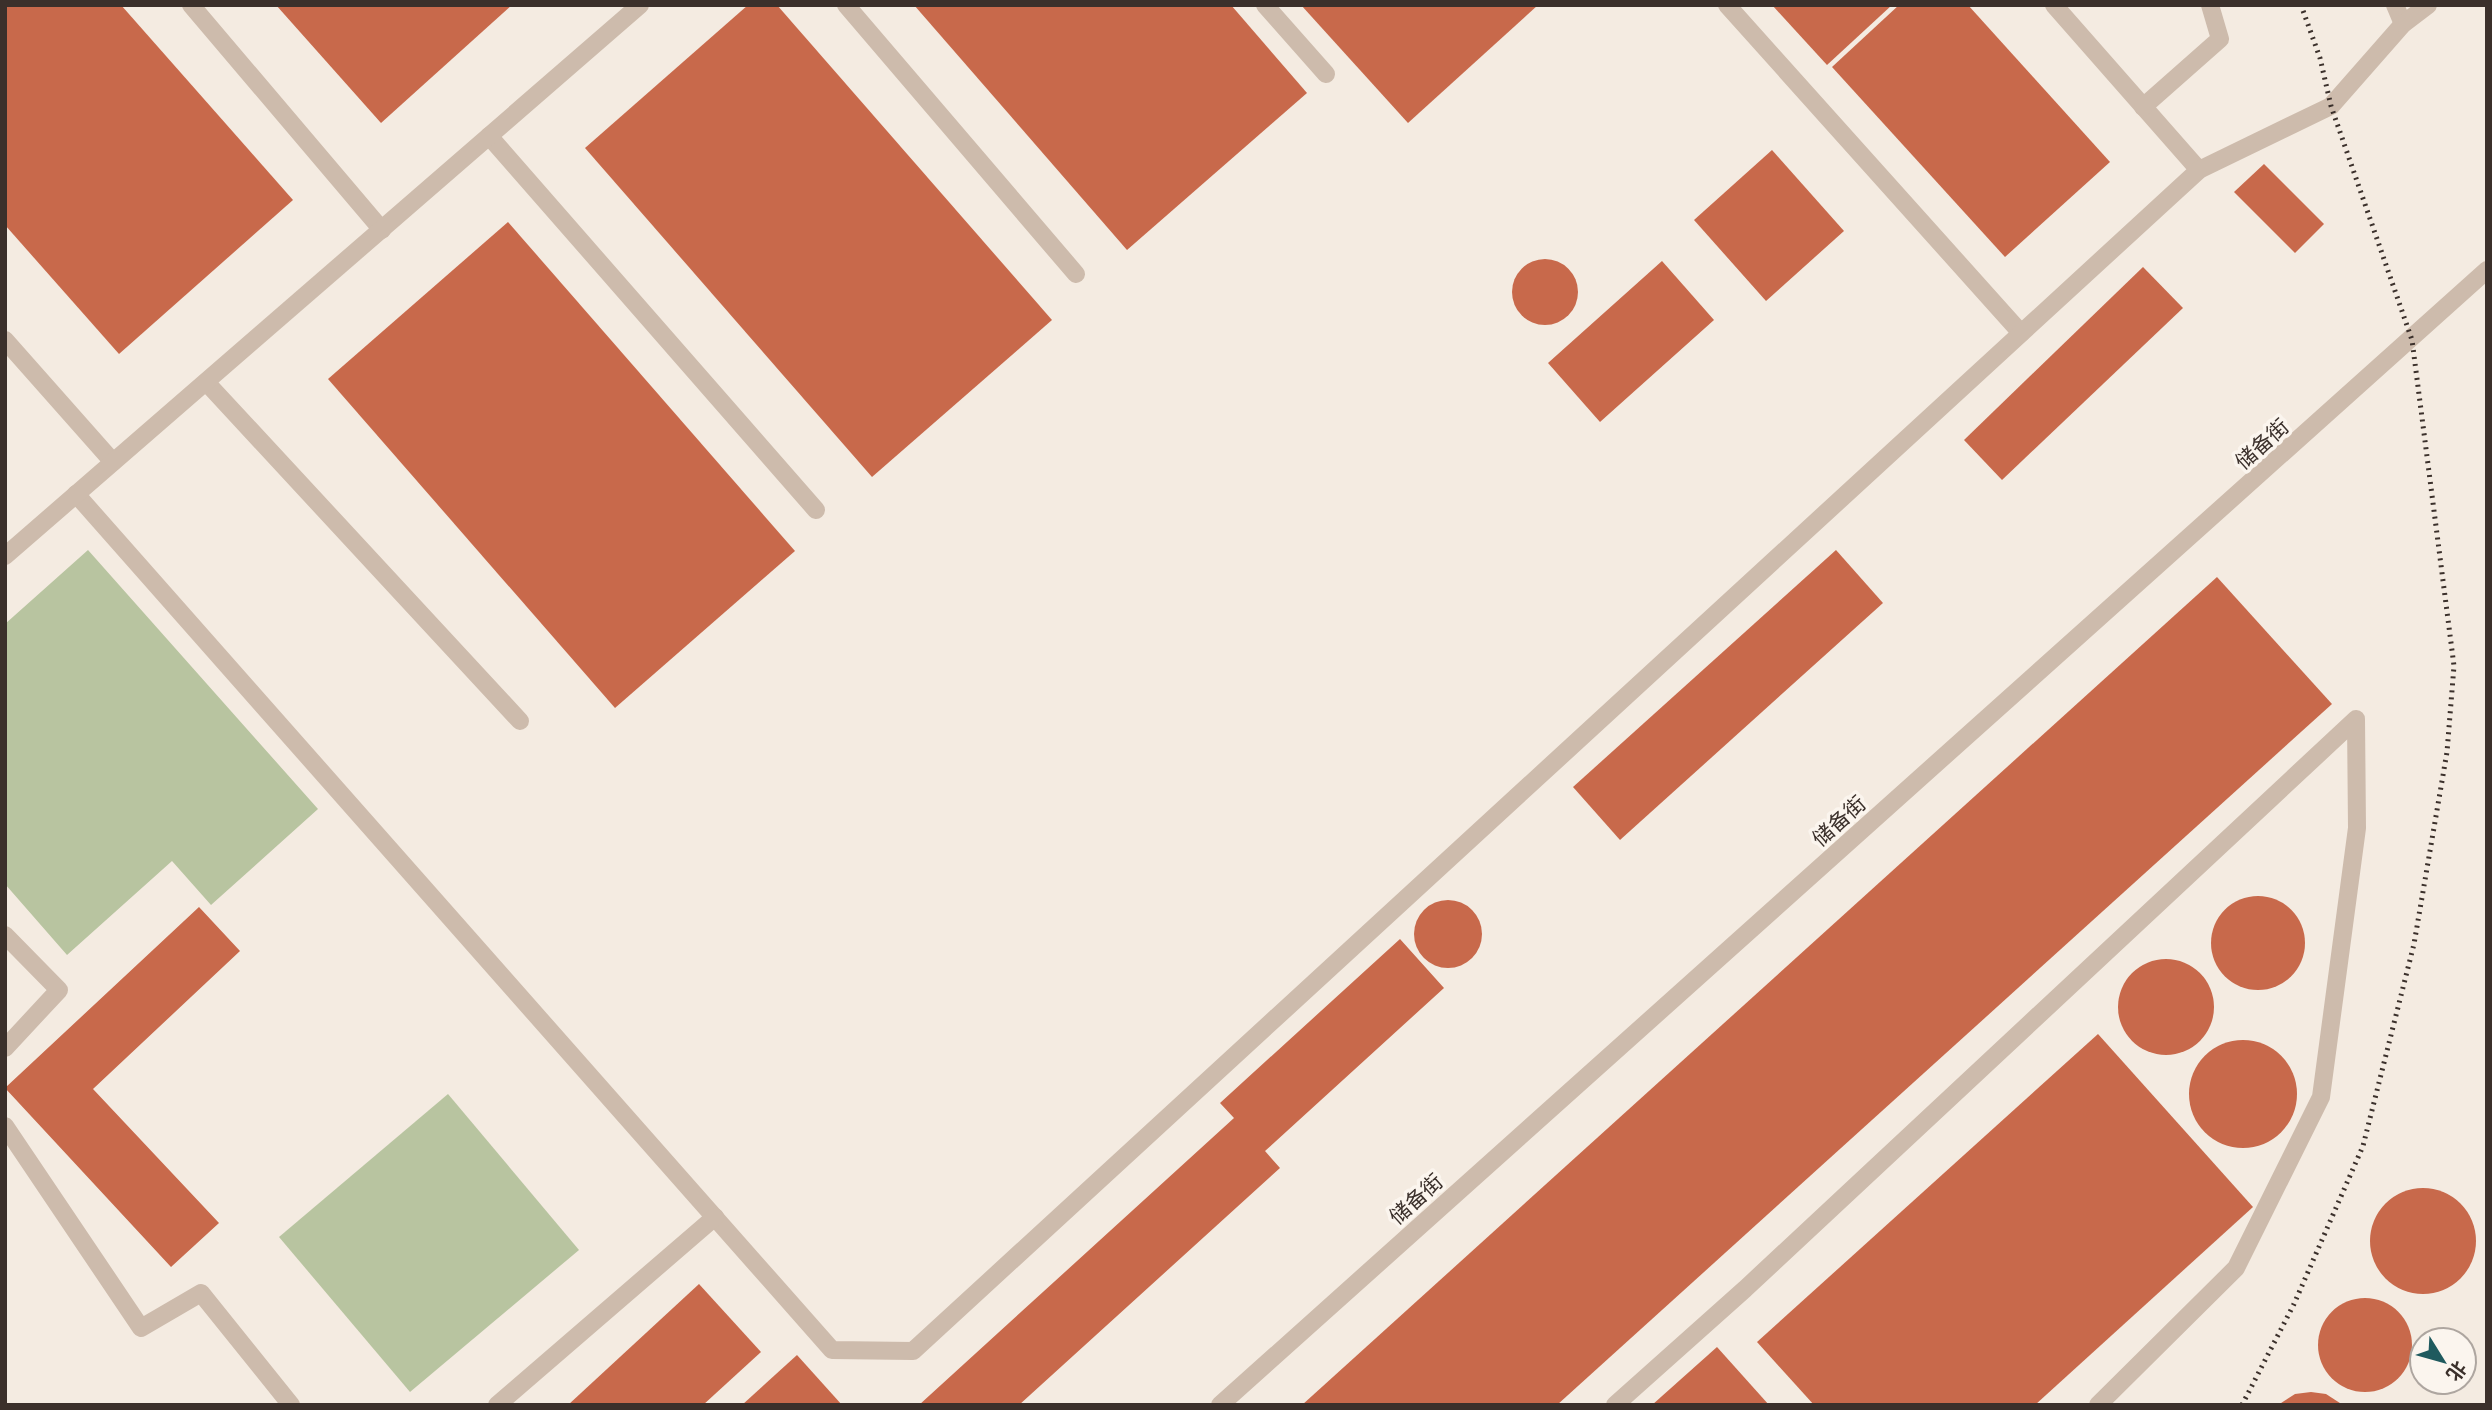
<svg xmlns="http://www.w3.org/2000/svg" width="2492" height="1410" font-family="'Work Sans','Noto Sans SC',sans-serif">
<rect width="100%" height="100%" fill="#f4ebe1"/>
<g fill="#b8c4a0">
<path d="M88,550L318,809L211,905L172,861L67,955L5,884V624Z"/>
<path d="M448,1094L579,1250L410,1392L279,1237Z"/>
</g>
<g fill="#c8694b">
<path d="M5,5H121L293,200L119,354L5,225Z"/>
<path d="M276,5H512L381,123Z"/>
<path d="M748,5H777L1052,320L872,477L585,148Z"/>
<path d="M914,5H1231L1307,93L1127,250Z"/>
<path d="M1301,5H1538L1408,123Z"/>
<path d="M1772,5H1892L1827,65Z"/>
<path d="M1899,5H1968L2110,162L2005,257L1832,67Z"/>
<path d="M1772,150L1844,231L1766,301L1694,220Z"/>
<path d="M2264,164L2324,224L2295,253L2234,192Z"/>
<path d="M508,222L795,551L615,708L328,379Z"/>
<circle cx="1545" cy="292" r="33"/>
<path d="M1662,261L1714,320L1600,422L1548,363Z"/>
<path d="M2143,267L2183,308L2002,480L1964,440Z"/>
<path d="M1836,550L1883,603L1620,840L1573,787Z"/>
<path d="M2217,577L2332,704L1557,1405H1302Z"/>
<circle cx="2258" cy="943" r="47"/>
<circle cx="1448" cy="934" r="34"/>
<path d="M199,907L240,951L93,1089L219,1223L171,1267L5,1088Z"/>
<path d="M1400,939L1444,988L1265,1151L1280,1168L1019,1405H919L1234,1118L1220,1103Z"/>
<circle cx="2166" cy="1007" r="48"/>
<path d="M2098,1034L2253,1207L2035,1405H1814L1757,1342Z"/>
<circle cx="2243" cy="1094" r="54"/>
<circle cx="2423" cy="1241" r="53"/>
<path d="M699,1284L761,1352L703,1405H568Z"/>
<circle cx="2365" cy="1345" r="47"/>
<path d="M1717,1347L1769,1405H1652Z"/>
<path d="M797,1355L842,1405H742Z"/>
<path d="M2311,1392L2326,1394L2343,1405H2278L2295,1394Z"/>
</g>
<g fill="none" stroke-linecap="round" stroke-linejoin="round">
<g stroke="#cdbbac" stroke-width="18">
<path d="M191,5L382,230"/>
<path d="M846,5L1076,274"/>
<path d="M1265,5L1326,74"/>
<path d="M1727,5L2021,333"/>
<path d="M2054,5L2199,170"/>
<path d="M2395,5L2403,24"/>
<path d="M2143,107L2220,39L2210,5"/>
<path d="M489,136L816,510"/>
<path d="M5,340L113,462"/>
<path d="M206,382L520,721"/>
<path d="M76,494L832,1350L913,1351L2199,170L2331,106L2403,24L2428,5"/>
<path d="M5,556L640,5"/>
<path d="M5,935L59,990L5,1048"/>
<path d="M5,1126L141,1328L201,1293L291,1405"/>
<path d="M497,1405L715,1217"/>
<path d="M1615,1405L1745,1289L2356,719L2357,828L2321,1097L2236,1268L2098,1405"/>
</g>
<path stroke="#cdbbac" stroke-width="18" d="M1220,1405L2487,270"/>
<path stroke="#3b302b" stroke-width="5" stroke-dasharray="2 5" stroke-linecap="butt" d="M2242,1405L2294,1304L2363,1146L2414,944L2447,752L2454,666L2412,340L2331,106L2320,58L2301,5"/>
</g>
<g text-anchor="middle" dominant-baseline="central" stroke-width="7" stroke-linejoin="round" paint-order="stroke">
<g font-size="21" fill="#3b302b" stroke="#fbf5ee">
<text transform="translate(2262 444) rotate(-42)">储备街</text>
<text transform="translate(1839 821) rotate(-42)">储备街</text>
<text transform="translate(1416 1199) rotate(-42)">储备街</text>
</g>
</g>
<rect width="2492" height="1410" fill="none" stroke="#3b302b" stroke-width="14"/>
<g transform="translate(2443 1361) rotate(127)"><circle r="33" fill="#fbf5ee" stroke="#aea6a0" stroke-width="2"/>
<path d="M0-5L12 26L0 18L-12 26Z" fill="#1f5a5e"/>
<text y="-10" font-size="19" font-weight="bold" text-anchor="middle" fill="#3b302b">北</text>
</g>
</svg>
